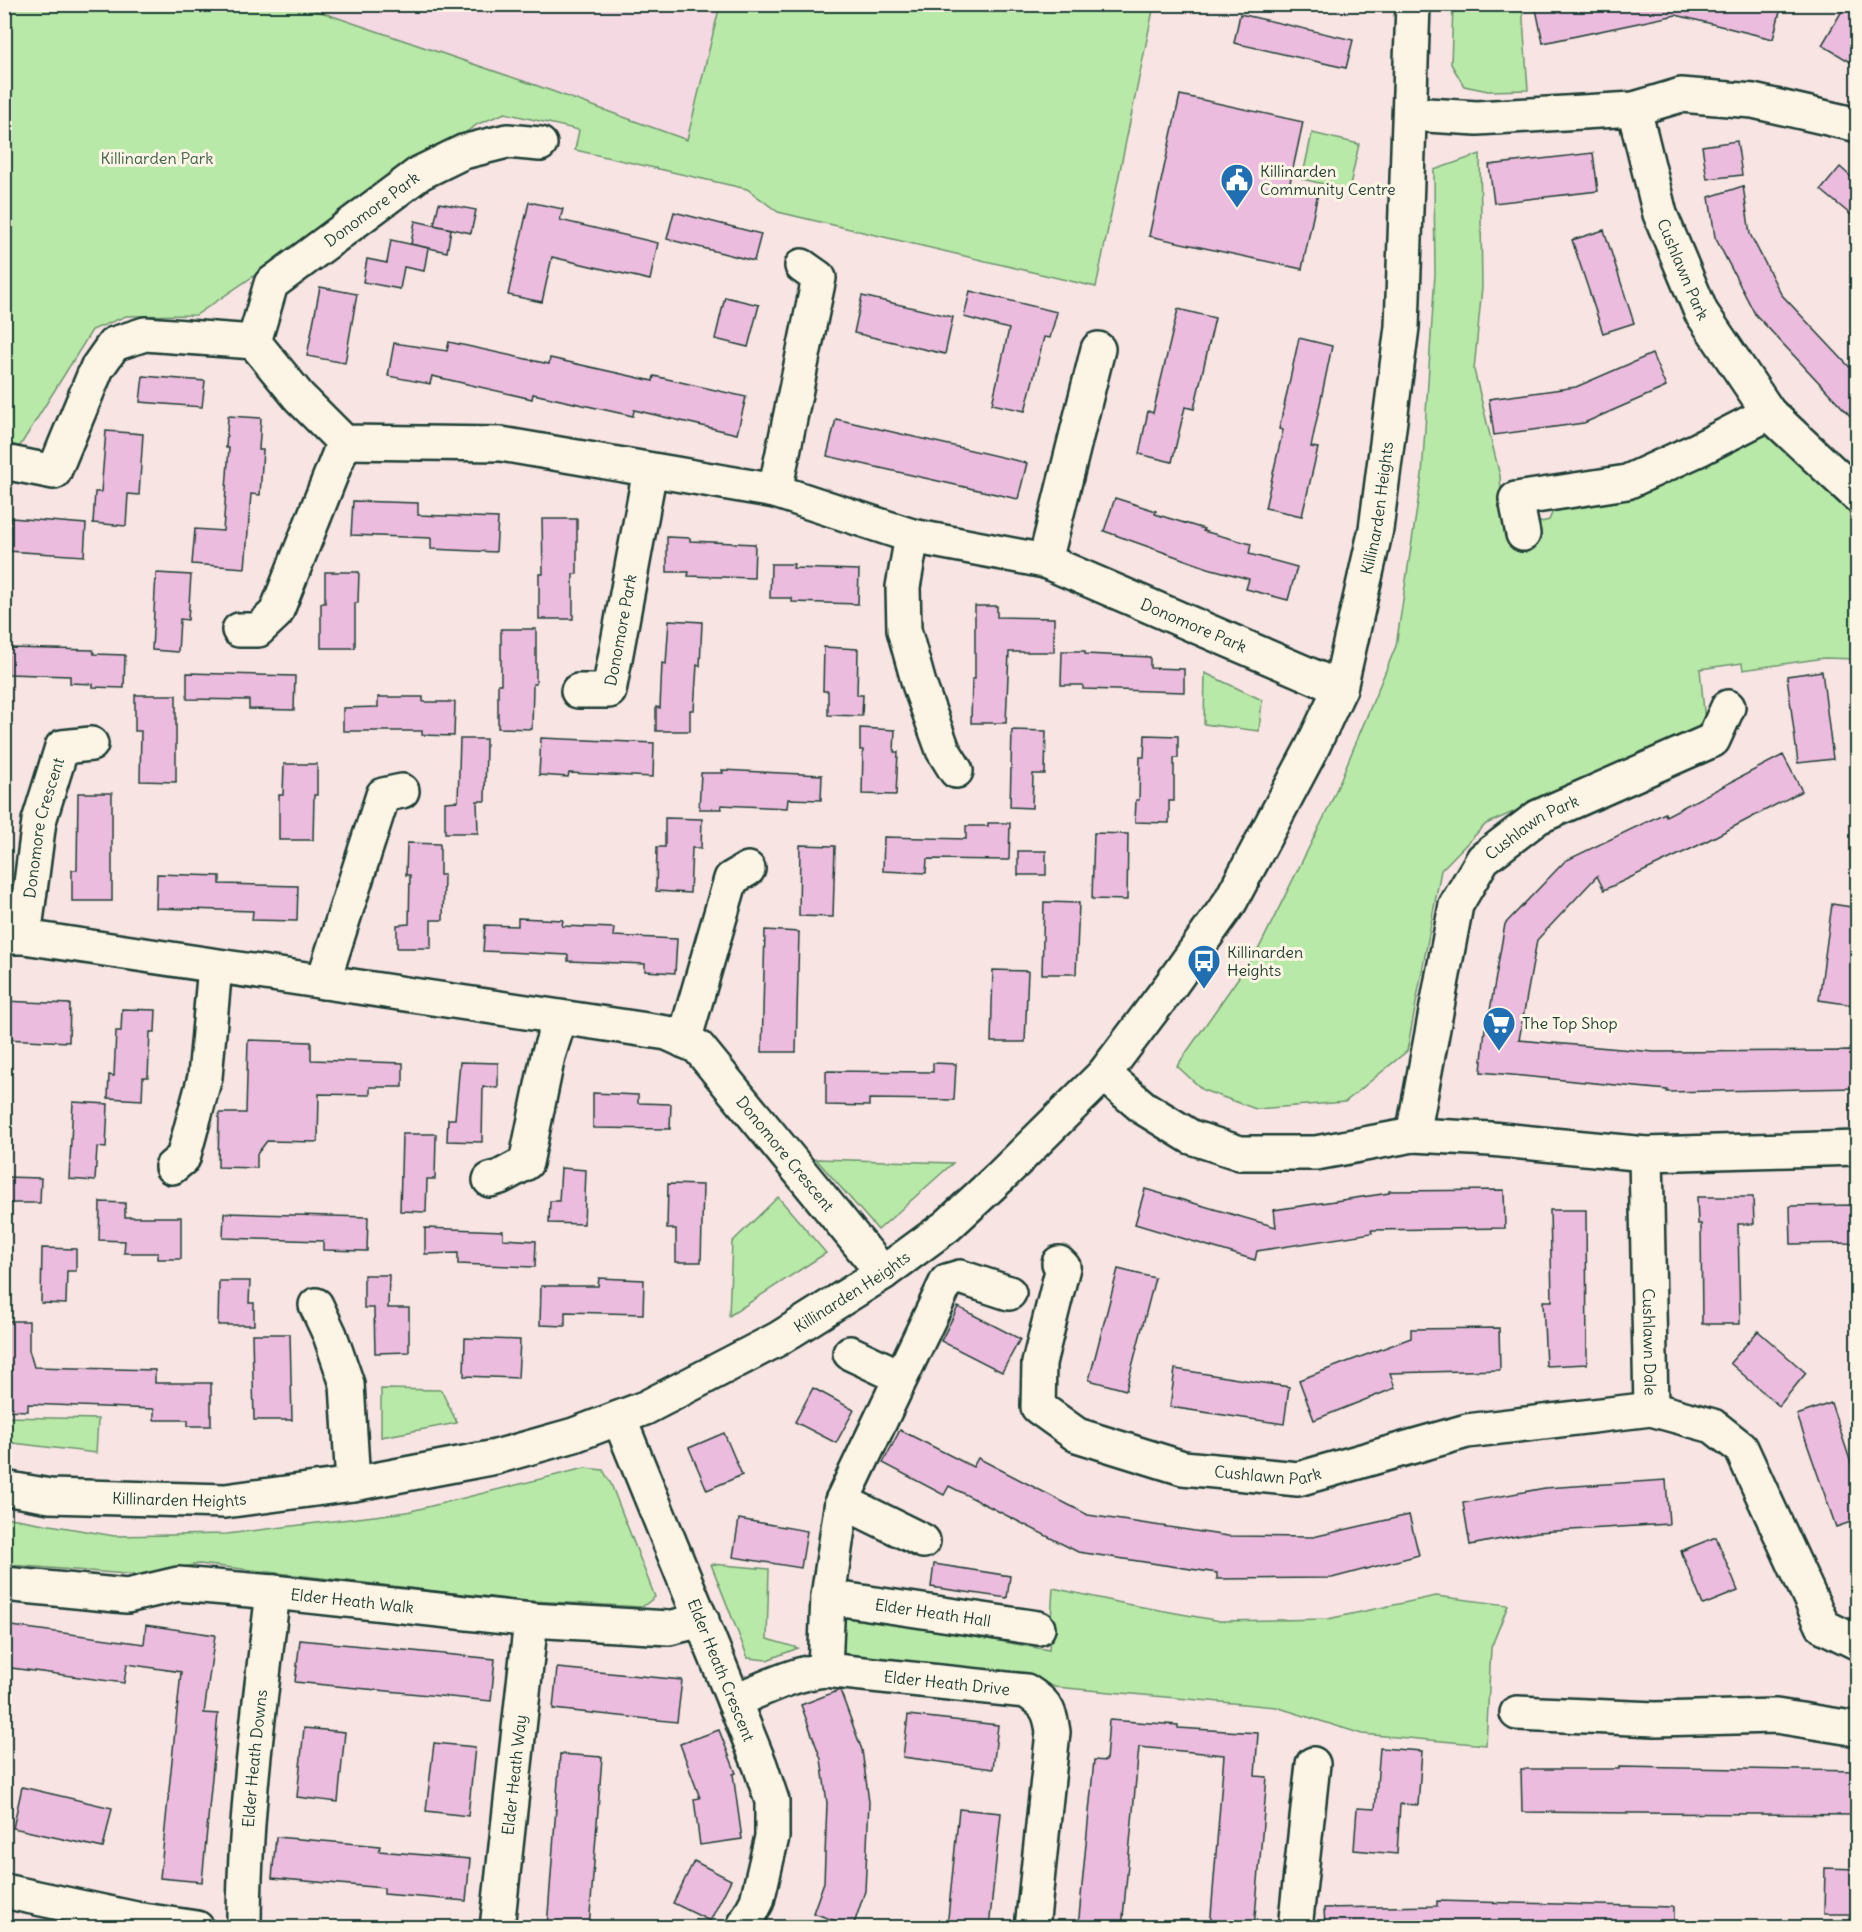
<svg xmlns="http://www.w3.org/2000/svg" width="1862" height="1932" font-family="Delius,sans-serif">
<rect width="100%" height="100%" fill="#f7e4e3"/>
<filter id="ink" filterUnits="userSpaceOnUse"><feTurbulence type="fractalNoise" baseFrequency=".0167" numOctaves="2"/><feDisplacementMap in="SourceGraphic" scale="12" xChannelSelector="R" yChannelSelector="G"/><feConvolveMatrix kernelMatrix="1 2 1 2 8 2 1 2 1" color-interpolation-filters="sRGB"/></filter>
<g filter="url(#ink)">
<path fill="#f4d8e2" d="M300,5H720L688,140L535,85Z"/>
<g fill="#b9e9a8" stroke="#6c936e" stroke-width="1.5">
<path d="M5,5H300L535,85L687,140L720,5H1154L1096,287L778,212L747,189L575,150L579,130L505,113L478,124L196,315L126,316L92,330L20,446L5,444Z"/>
<path d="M1453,5H1522L1528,90L1488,91L1464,86L1451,64Z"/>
<path d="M1312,133L1359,144L1349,190L1302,179Z"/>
<path d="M1480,154L1482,287L1474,370L1500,476L1504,532L1549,520L1556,504L1768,435L1857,518V659L1824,658L1743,670L1742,663L1700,669L1705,722L1683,737L1486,824L1441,870L1407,1051L1345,1102L1256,1109L1203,1090L1177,1066L1259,948L1330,805L1396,646L1422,475L1435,274L1434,170Z"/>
<path d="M1205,673L1262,700L1259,731L1204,724Z"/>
<path d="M816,1159L953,1163L878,1230Z"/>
<path d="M778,1197L826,1253L729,1316L732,1242Z"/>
<path d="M381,1389L441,1390L457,1423L381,1437Z"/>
<path d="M5,1417L98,1419L96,1453L5,1442Z"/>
<path d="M585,1468L603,1470L611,1484L655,1597L642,1607L514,1600L199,1564L140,1575L10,1565L5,1554L4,1517L114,1536L227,1534L407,1512Z"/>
<path d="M711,1564L769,1569L767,1639L798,1648L767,1660L748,1658Z"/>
<path d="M1053,1588L1126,1604L1220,1621L1328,1619L1436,1596L1508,1605L1491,1648L1486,1745L1362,1734L1276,1707L1055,1687L1030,1677L849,1658L837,1645V1619L851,1614L1049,1650Z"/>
</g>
<g fill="#ecbcde" stroke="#1f3d34" stroke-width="1.5">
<path d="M1535,4H1782L1773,39L1676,15L1543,43Z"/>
<path d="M1846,4H1857V66L1822,45Z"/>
<path d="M1240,14L1353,40L1346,68L1234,43Z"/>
<path d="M1180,95L1303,122L1289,187L1318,193L1302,269L1149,236Z"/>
<path d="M1737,141L1742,175L1707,179L1702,146Z"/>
<path d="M1593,153L1598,191L1494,203L1489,165Z"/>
<path d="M1840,167L1857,182V220L1821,190Z"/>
<path d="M1743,186L1750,234L1781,294L1857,375V423L1755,314L1715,237L1709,197Z"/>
<path d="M529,202L563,209L560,220L658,243L650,280L552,257L542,302L508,295Z"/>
<path d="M439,203L476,210L471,233L434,225Z"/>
<path d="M674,212L761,234L754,261L667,239Z"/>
<path d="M415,221L451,229L447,252L411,244Z"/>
<path d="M1604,230L1634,323L1603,333L1572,240Z"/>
<path d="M391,240L428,248L424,271L404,267L400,289L363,282L367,259L387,263Z"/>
<path d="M320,287L357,294L345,363L307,356Z"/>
<path d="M970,291L1057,312L1050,338L1044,337L1025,411L992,404L1009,329L964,317Z"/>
<path d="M862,296L953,317L945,354L854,333Z"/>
<path d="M725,297L759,305L748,347L715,339Z"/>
<path d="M1178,309L1215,318L1194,409L1185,407L1172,462L1139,454L1148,411L1153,413Z"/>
<path d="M1299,338L1332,346L1311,447L1318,448L1302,516L1265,508L1283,430L1279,429Z"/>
<path d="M449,342L549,364L550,358L653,381L654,376L746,397L737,434L634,410L633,416L533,394L532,399L432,376L430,384L388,376L394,343L447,351Z"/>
<path d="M1652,354L1666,387L1584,423L1494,435L1489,399L1576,387Z"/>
<path d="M143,376L205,381L202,407L140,402Z"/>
<path d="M228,416L261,418L259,450H263L260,495L251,494L245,568L192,564L195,529L223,531L229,448H226Z"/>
<path d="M836,419L1027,463L1018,499L827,456Z"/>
<path d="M106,431L143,434L139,495L128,494L126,526L93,523L95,492H101Z"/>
<path d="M1115,498L1156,511L1155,514L1204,529L1203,531L1251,544L1249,554L1297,567L1288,600L1246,589L1249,579L1208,568L1104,531Z"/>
<path d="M353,501L418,503V515L498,518L496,552L431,549V538L351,535Z"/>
<path d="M11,518L86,524L84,556L7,551Z"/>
<path d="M542,519H577V574H573V619H539V574H543Z"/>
<path d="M667,537L690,538V541L755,544L754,578L688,576L689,572H667Z"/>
<path d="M771,564H794L793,568L859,570L858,604L792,602V598H770Z"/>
<path d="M325,572H359L358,603H355V648H321V603H325Z"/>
<path d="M156,573L191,575L188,620L180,619L178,652L152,650Z"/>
<path d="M975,606H997V617L1054,618V652H1009L1006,723H971L972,679H975Z"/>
<path d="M669,620L702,622L700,666L697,665L694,710H690V731H656V707L660,708L662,663L666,664Z"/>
<path d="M501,629H536V684H533L532,729L498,728V684H501Z"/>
<path d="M824,647L858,649L857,695H863L862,716L828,715V691H823Z"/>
<path d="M8,648L93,650L94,654L125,655L124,688L93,687V684L70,683V676L8,674Z"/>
<path d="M1062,651H1085V654L1150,657V668L1184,669V692L1083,689V685H1061Z"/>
<path d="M1822,671L1833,759L1798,763L1787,676Z"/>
<path d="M187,673L295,676L294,710L249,709V700L187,699Z"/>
<path d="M135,695H176V782L140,781L141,731H135Z"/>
<path d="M378,697H423V702H455L454,736L422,735V731H343V708L378,707Z"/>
<path d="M860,728L895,730L894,752H898L896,795L862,794L863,750H860Z"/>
<path d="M1012,730L1046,731L1045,774H1033L1032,808L1010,807Z"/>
<path d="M1145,735L1178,736V758H1174V801H1169V823L1135,822L1136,800H1139L1140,757H1144Z"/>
<path d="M541,738L654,743L653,777L569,773L568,777L539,775Z"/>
<path d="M460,739H486L485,801H477L478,833H445V802L458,801Z"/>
<path d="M1783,755L1802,791L1697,846L1604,890L1597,876L1537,940L1519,1040L1654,1052L1855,1051L1856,1088L1667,1092V1090L1481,1072L1485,1028H1487L1505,924L1565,861L1665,813L1666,816Z"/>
<path d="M284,764H317V795H314L313,840H279V795H283Z"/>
<path d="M722,770L822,775L821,800L788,799L787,808L721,805L722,809H699L701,773H723Z"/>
<path d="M78,793H112V901H72V870H77Z"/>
<path d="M665,818L702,819L701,848H692L690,893L656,891L657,847H665Z"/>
<path d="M988,823H1010L1009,860L927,859L926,873L883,871L884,837L966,839V826H988Z"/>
<path d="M1094,833L1128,834L1127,900L1092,899Z"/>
<path d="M407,843L440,844V875H444L443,920H431V948H397V925L409,924L410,875H406Z"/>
<path d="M800,845L835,846L833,917L799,916Z"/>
<rect x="1018" y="851" width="28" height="24"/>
<path d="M157,874L220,876V884L298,886L297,921L252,920L253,911L156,908Z"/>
<path d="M1044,902L1079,903L1076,974H1042Z"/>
<path d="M1832,904L1857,908V969L1853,1005L1819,1000Z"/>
<path d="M518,918L563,920L562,926L614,928L613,936L677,939L675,973L645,971V964L568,961V955L483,951L485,925L518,926Z"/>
<path d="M765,930L799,932L796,1052H762Z"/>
<path d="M993,970L1028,971L1025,1042H991Z"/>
<path d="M4,1001L70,1004L69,1042L4,1039Z"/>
<path d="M122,1009L156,1010L155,1032H150L148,1077H143L142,1100L108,1098L109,1075L114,1076L116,1031H121Z"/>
<path d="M248,1040L311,1042V1060L403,1063V1087H370V1095L319,1094L318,1142L267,1141L257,1154V1168L218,1167L219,1113H246Z"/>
<path d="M460,1062L498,1063V1088L483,1087L482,1142L447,1141L448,1119H455Z"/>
<path d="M933,1063L956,1064L954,1100L869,1099V1106L826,1105V1071L933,1072Z"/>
<path d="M593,1093L638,1095V1103L671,1104L670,1129L593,1128Z"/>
<path d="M73,1102L108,1104L106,1148L97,1147L95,1181L69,1179Z"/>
<path d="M402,1134H436L435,1179H427L426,1212L400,1211Z"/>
<path d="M561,1168L586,1170L584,1224L549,1223L550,1201H559Z"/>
<path d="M4,1177L41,1178L40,1203H4Z"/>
<path d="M668,1184L703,1185L701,1262H676V1229H667Z"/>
<path d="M1145,1189L1276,1227L1274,1210L1389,1193V1191L1504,1190L1505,1228L1371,1230L1372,1233L1257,1251L1255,1260L1135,1224Z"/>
<path d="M1697,1197H1753L1754,1224H1738L1740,1324H1702L1701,1224H1698Z"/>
<path d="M100,1202L125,1203V1217H181V1259H158V1253H124L125,1241L99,1240Z"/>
<path d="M1857,1205V1243L1791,1244L1790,1206Z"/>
<path d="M1550,1210H1586L1587,1364L1546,1366L1543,1301H1552Z"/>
<path d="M224,1213L368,1217L367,1251L323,1250V1241L223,1238Z"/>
<path d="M425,1228L503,1231V1239L536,1241L535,1267L458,1264V1253L425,1254Z"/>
<path d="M42,1248L76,1249V1271H67L66,1304L41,1303Z"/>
<path d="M1118,1269L1155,1278L1126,1390L1089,1380Z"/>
<path d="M364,1275H389L388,1308H409V1352L375,1353L374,1308H364Z"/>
<path d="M599,1278L644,1280L643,1314L565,1312V1326L540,1325L541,1286H598Z"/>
<path d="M219,1281H250L249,1303H254V1325H218Z"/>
<path d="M958,1307L1020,1339L1002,1372L941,1341Z"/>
<path d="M4,1321H29V1350L34,1367L155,1370V1383H211V1426H188V1420H154V1409L28,1404V1411L4,1410Z"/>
<path d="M1499,1328L1500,1370L1390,1373L1395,1388L1314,1420L1299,1380L1411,1338V1329Z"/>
<path d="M1758,1331L1806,1373L1779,1406L1730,1363Z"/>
<path d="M252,1334H290L292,1420H254Z"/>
<path d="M465,1338L520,1340L518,1378L464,1376Z"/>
<path d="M1175,1369L1289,1387L1284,1424L1170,1407Z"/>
<path d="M813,1388L854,1410L836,1443L795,1422Z"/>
<path d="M1831,1403L1857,1481V1520L1836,1527L1797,1415Z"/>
<path d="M900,1430L973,1467L978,1458L1088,1515L1228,1536L1313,1537L1409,1515L1419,1555L1332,1578L1217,1579V1573L1078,1552L949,1486L944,1495L883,1463Z"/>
<path d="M724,1433L742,1475L707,1490L689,1448Z"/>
<path d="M1666,1480L1669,1524L1538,1532L1470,1545L1463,1503L1545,1488Z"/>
<path d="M739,1519L807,1531L801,1568L733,1557Z"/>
<path d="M1716,1537L1738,1591L1703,1605L1681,1551Z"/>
<path d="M934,1564L1010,1576L1007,1598L931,1587Z"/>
<path d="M4,1625L144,1644L146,1625L215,1635L204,1713L218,1714L202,1882L160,1878L181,1672L127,1664L124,1683L4,1667Z"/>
<path d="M300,1640L495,1659L491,1701L295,1682Z"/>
<path d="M557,1668L682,1680L677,1722L553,1709Z"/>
<path d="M840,1690L862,1750L869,1802L865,1891L853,1927L813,1913L824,1882L827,1803L821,1759L801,1705Z"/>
<path d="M908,1715L998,1725L993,1769L903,1757Z"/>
<path d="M1109,1720L1178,1725V1728L1258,1733L1255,1776L1267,1777L1254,1928H1210L1224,1755L1139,1747L1122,1928H1078L1094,1760L1106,1761Z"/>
<path d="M304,1728L345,1732L338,1802L297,1797Z"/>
<path d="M719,1730L736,1773L733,1774L742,1839L700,1845L694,1799L700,1798L680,1744Z"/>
<path d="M434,1743L475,1747L468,1816L426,1811Z"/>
<path d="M1380,1748L1422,1751L1418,1805L1400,1804L1397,1854L1354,1850L1357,1808L1375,1809Z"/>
<path d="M560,1754L602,1757L589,1928H547Z"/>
<path d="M1619,1767L1857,1771V1815L1522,1812L1521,1769H1619Z"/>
<path d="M22,1787L112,1808L103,1848L13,1828Z"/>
<path d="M959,1809L1001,1813L989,1928H947Z"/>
<path d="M276,1837L380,1846L379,1851L470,1859L466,1901L384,1894V1888L272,1878Z"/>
<path d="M694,1861L731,1880L710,1921L673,1903Z"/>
<path d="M1825,1868L1857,1869V1914H1824Z"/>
<path d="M1437,1901L1674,1907V1928H1325L1324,1908L1437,1906Z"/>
</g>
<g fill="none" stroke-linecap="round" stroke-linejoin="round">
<g stroke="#1f3d34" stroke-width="38">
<g id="minor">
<path id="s1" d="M1634,109L1660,214L1701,312L1769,413L1858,496"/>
<path d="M1410,114L1477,118L1634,109L1681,95L1753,101L1858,125"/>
<path id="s2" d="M254,342L271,284L420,173L463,152L507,141L540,144"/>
<path id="s3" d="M4,462L54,472L97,368L114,344L145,334L254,342L299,397L344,442L501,444L775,491L912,536L1045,561L1340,688"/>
<path d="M775,491L819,278L802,266"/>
<path d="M1523,534L1516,499L1627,482L1699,449L1769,413"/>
<path d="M912,536L903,587L904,630L919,684L943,750L956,771"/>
<path d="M1045,561L1098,349"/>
<path d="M239,630H258L276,613L344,442"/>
<path id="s4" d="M578,691H609L650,470"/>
<path id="s5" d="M4,937H24L667,1033L698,1047L883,1273"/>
<path id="s6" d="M24,937L39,821L62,747L91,744"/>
<path d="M323,982L383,795L402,791"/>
<path d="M684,1041L731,879L748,869"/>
<path d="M1104,1074L1144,1108L1191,1137L1240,1153H1316L1413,1135L1491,1139L1646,1154L1858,1148"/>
<path id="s7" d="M1413,1135L1456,905L1483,859L1538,817L1713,740L1728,707"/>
<path id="s8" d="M1646,1154L1651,1409"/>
<path d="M172,1167L183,1158L205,1077L215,966"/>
<path d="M490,1180L500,1177L526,1163L548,1056L560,1018"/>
<path id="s9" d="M1059,1263L1063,1267L1039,1363L1038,1407L1077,1435L1183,1468L1298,1479L1467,1431L1651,1409L1713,1426L1741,1448L1823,1626L1858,1643"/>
<path d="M316,1305L330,1335L347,1384L353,1484"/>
<path d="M850,1353L901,1377"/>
<path id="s10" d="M619,1418L760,1765L772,1801V1837L757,1901L743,1928"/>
<path id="s11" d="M4,1488L50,1496L225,1501L353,1484L496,1457L574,1435L645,1408L778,1339L883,1273L947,1226L1000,1177L1104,1074L1168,989L1230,902L1312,748L1340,688L1376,529L1402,327L1413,4"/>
<path d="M842,1501L923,1541"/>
<path id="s12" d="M4,1584L127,1596L178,1584L273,1592L531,1620L669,1628L702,1620"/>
<path id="s13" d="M828,1597L1038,1628"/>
<path d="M825,1670L828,1597L842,1501L947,1281L960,1277L1009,1293"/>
<path id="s14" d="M734,1701C763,1689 794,1673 825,1670L1026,1691C1045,1703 1050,1709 1053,1732L1032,1928"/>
<path d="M1517,1713L1655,1719L1776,1716L1858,1729"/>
<path d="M4,1891L136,1919L197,1928"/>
<path id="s15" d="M244,1928C244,1815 260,1703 273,1592"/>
<path id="s16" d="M497,1928L531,1620"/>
<path d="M1295,1928L1313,1764"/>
</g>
</g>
<use href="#minor" stroke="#fcf5e5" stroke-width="33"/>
</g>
</g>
<defs>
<g id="civic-pin" transform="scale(1.725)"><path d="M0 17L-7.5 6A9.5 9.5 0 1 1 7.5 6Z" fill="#1f6fb2" stroke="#fcf5e5"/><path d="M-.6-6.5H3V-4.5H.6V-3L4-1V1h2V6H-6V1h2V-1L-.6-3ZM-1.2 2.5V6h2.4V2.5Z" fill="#fff"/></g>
<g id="bus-pin" transform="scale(1.725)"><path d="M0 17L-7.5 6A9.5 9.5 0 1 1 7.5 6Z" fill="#1f6fb2" stroke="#fcf5e5"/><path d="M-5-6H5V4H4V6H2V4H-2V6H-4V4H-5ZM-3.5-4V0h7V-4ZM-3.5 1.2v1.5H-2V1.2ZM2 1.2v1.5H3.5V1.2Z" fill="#fff"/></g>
<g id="supermarket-pin" transform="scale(1.725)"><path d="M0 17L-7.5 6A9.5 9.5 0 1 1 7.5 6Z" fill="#1f6fb2" stroke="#fcf5e5"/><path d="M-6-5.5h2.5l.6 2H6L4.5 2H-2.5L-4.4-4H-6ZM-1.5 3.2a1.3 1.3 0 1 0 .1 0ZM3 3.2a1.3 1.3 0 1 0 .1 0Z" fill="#fff"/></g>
</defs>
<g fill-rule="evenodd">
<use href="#civic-pin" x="1237" y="180"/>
<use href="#bus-pin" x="1204" y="961"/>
<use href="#supermarket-pin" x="1499" y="1023"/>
</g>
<g text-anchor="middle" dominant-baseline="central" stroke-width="6" stroke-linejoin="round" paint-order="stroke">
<g font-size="16" fill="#3e5f4b" stroke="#fcf5e5">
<text x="157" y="158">Killinarden Park</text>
</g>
<g font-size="16" fill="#1f3d34" stroke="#fcf5e5" text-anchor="start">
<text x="1260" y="171">Killinarden<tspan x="1260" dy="18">Community Centre</tspan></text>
<text x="1227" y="952">Killinarden<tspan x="1227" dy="18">Heights</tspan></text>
<text x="1522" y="1023">The Top Shop</text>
</g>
<g font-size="16" fill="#1f3d34" stroke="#fcf5e5">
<text stroke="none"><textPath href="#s2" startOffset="186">Donomore Park</textPath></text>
<text stroke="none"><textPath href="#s1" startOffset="168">Cushlawn Park</textPath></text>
<text stroke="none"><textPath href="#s11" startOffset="1863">Killinarden Heights</textPath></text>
<text stroke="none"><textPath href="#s3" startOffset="1346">Donomore Park</textPath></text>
<text stroke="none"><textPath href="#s4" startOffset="93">Donomore Park</textPath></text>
<text stroke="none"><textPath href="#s6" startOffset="111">Donomore Crescent</textPath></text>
<text stroke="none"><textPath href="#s7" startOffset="346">Cushlawn Park</textPath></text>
<text stroke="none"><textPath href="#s5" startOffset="842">Donomore Crescent</textPath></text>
<text stroke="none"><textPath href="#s11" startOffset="891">Killinarden Heights</textPath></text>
<text stroke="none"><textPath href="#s8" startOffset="188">Cushlawn Dale</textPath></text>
<text stroke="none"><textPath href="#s9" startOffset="393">Cushlawn Park</textPath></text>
<text stroke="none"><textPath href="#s11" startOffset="176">Killinarden Heights</textPath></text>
<text stroke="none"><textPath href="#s12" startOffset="351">Elder Heath Walk</textPath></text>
<text stroke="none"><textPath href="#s13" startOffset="106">Elder Heath Hall</textPath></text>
<text stroke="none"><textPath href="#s10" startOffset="272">Elder Heath Crescent</textPath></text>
<text stroke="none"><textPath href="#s14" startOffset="219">Elder Heath Drive</textPath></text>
<text stroke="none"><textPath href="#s15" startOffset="170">Elder Heath Downs</textPath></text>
<text stroke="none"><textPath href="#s16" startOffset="154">Elder Heath Way</textPath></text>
</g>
</g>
<rect width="1862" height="1932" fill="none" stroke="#fcf5e5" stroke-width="24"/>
<rect x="12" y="12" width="1838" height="1908" fill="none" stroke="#1f3d34" stroke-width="2" filter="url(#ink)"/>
</svg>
